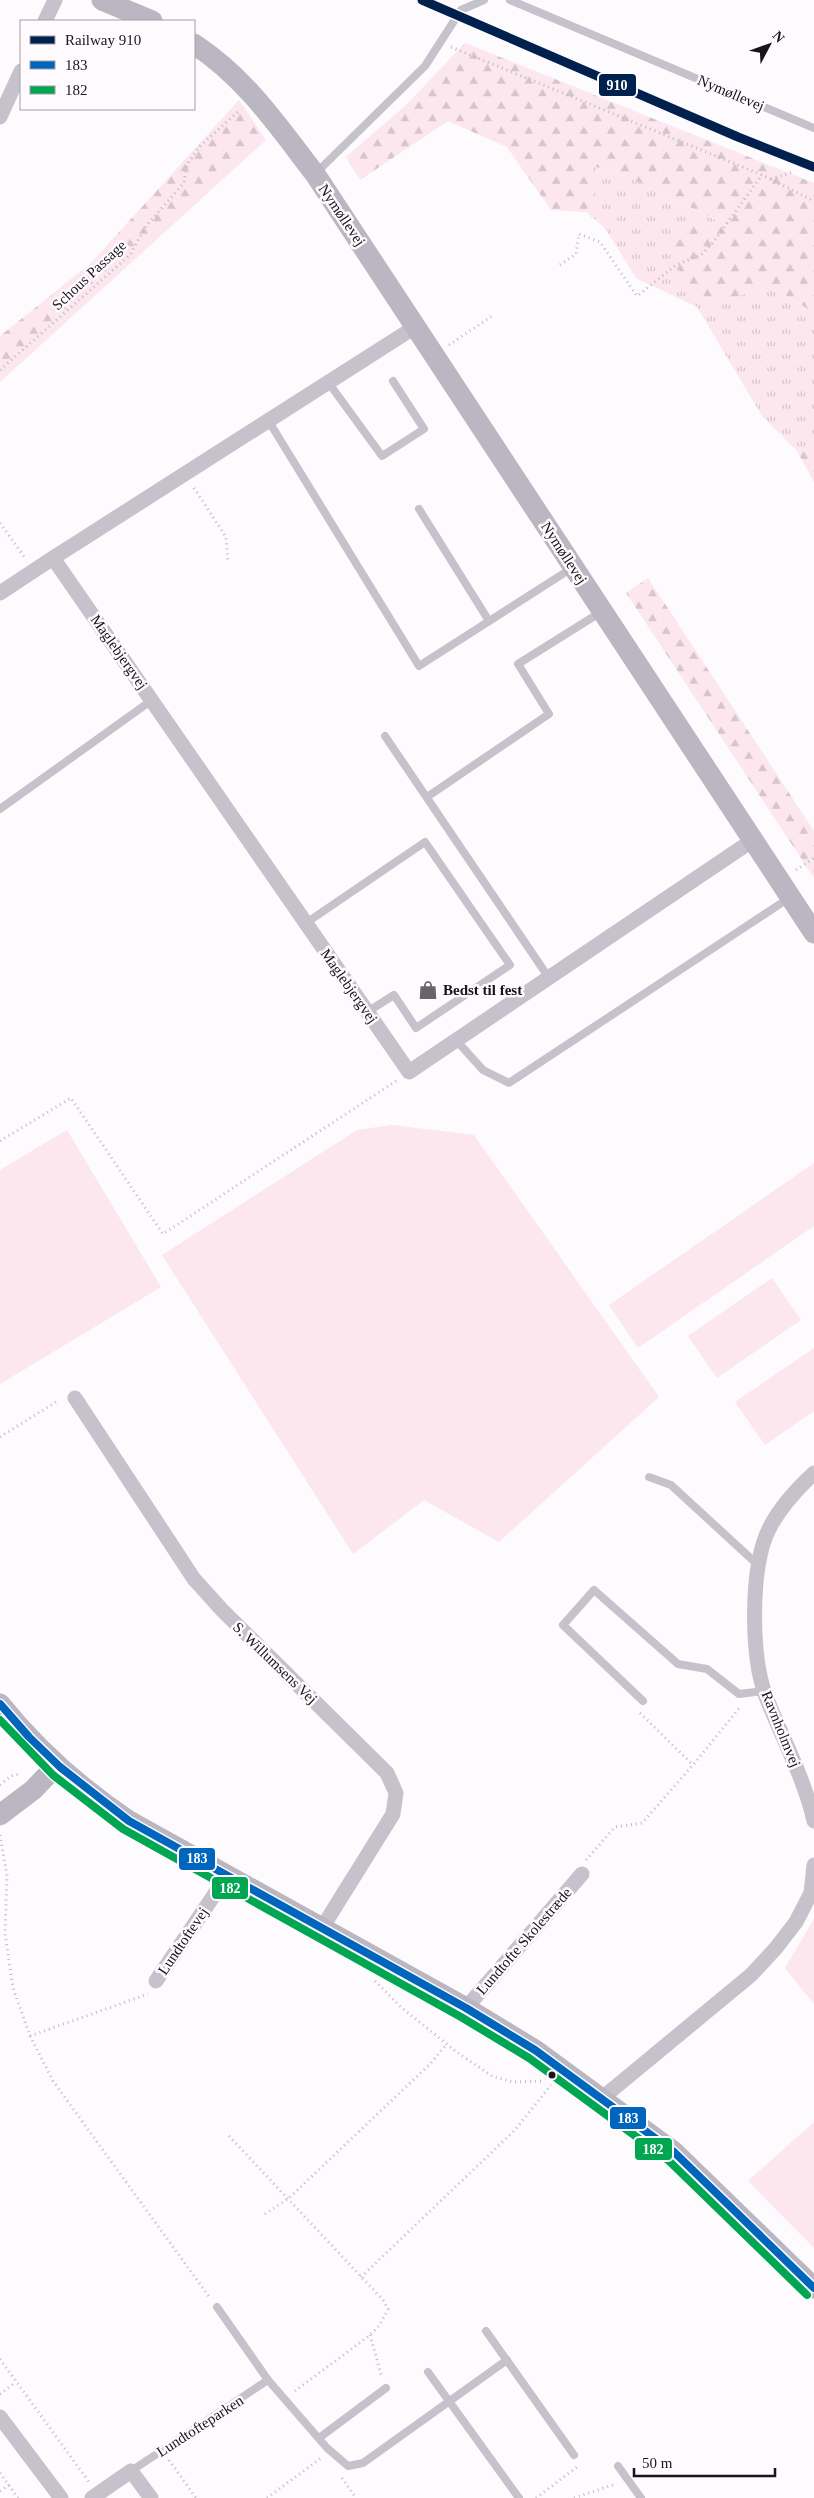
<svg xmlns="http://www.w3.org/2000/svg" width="814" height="2498" font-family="Georgia,serif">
<defs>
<pattern id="grass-tufts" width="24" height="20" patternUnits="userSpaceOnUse" patternTransform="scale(1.25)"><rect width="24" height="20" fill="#fbe7ed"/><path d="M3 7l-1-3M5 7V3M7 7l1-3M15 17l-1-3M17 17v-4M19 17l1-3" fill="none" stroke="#d7c5cb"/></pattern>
<pattern id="forest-firs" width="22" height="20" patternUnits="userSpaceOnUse" patternTransform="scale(1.25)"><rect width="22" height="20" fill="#fbe7ed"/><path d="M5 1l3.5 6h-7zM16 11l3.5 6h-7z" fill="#d7c5cb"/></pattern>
</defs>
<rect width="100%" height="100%" fill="#fdfbfd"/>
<path fill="url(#grass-tufts)" d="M591,166L619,173L720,222L681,228L711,304L768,287L798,302L814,314V447L797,451L762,416L697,307L636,278L605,228L586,212L596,190Z"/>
<g fill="url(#forest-firs)">
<path d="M465,43L814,183V314L798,302L768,287L711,304L683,278L666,238L681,228L719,221L619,173L592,166L596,190L586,212L551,210L507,147L448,121L360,180L346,157L406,105Z"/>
<path d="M239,100L266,140L0,382V336L91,263Z"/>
<path d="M814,447V482L797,451Z"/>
<path d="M648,578L814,831V878L626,593Z"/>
</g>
<g fill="#fbe7ed">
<path d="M392,1125L474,1135L659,1397L499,1542L424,1500L353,1554L162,1255L357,1130Z"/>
<path d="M67,1130L161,1287L0,1384V1170Z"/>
<path d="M814,1163V1226L638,1348L609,1305Z"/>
<path d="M772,1278L801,1320L717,1378L688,1336Z"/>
<path d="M814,1348V1411L765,1445L735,1402Z"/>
<path d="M814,1919V2004L785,1968Z"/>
<path d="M814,2122V2248L748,2181Z"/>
</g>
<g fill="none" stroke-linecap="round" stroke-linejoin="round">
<g stroke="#bebbc1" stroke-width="3" stroke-dasharray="1 4" stroke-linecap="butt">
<path d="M451,47L762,175L814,201"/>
<path d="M771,179L793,172"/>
<path d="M560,265L576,254L579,234L600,242L637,296L676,265L701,255L711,245L762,175"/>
<path d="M449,345L492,316"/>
<path d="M0,370L130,255L146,226L184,183L187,165L199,147L240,110"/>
<path d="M194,488L226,537L228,562"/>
<path d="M0,523L25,558"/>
<path d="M796,870L814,858"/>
<path d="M0,1141L71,1098L163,1234L396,1081"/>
<path d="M0,1437L59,1400"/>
<path d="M640,1713L693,1765"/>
<path d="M0,1785L11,1776L19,1774"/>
<path d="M0,1835L7,1876L5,1934L13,1988L30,2036L53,2081L210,2298"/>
<path d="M586,1860L615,1827L642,1823L693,1765L741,1706"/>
<path d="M375,1981L402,2008L458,2053L492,2076L513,2082L544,2081"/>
<path d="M30,2036L148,1994"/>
<path d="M229,2136L383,2300L388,2309L379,2326L370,2335L295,2391"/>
<path d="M265,2214L288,2199L429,2065L447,2044"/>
<path d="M361,2277L515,2130L551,2085"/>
<path d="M370,2335L382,2378"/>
<path d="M0,2359L89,2482"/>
<path d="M0,2394L16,2382"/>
<path d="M169,2460L196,2498"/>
<path d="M0,2473L18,2498"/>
<path d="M342,2478L356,2498"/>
<path d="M0,2491L9,2485"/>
<path d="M267,2498L321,2458"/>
<path d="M536,2498L577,2467"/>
<path d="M574,2498L616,2484"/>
</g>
<g stroke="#c5c2cc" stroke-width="8">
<path d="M510,0L814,128"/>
<path d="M316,173L425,66L461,10L484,0"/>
<path d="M328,382L382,456L424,429L393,381"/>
<path d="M268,420L419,666L572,568"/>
<path d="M419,509L489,621"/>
<path d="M385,736L549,978"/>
<path d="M427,797L549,714L518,664L601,612"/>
<path d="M0,809L152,700"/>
<path d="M306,923L425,842L510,965L416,1028L394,995L367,1012"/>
<path d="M456,1040L483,1070L509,1083L789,898"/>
<path d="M649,1477L671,1485L758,1565"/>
<path d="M643,1701L563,1625L594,1590L678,1664L707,1669L739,1694L764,1691"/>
<path d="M217,2307L268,2380L327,2448L348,2466L363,2463L507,2360"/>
<path d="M486,2331L574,2455"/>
<path d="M428,2372L519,2498"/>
<path d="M319,2438L386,2388"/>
<path d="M618,2466L641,2498"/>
<path d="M131,2471L268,2380"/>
</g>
<g stroke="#c5c2cc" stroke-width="15">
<path d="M45,21L55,0"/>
<path d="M0,117L21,71"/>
<path d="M415,327L53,558L409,1072L753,840"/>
<path d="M0,593L53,558"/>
<path d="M75,1398L194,1579L222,1610L387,1773L396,1793L393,1814L322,1928"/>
<path d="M814,1473C796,1490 780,1507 769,1529C750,1567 751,1654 765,1694C781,1736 804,1777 814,1821"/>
<path d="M156,1981L227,1876"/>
<path d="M466,2008L582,1874"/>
<path d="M601,2099L751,1975L776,1948L796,1922L811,1893L814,1865"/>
<path d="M0,2417L61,2498"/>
<path d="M92,2498L131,2471L151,2498"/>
</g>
<g stroke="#bbb7c2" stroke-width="21">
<path d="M102,0L152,21"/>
<path d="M194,44C246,78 278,126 315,174L814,933"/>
<path d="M0,1704C37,1750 80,1788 129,1821L466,2008L535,2050L674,2152L814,2288"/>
<path d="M0,1815L33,1790L56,1766"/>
</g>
<g stroke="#fefafe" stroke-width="11">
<path id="bus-1" d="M0,1704L29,1737L60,1767L129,1821L466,2008L535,2050L674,2152L814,2288"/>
</g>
<g stroke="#fefafe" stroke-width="11">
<path id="bus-2" d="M0,1720L53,1775L123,1829L461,2017L529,2058L668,2160L807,2295"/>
</g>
<use href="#bus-1" stroke="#0065bd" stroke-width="8"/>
<use href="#bus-2" stroke="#00a651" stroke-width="8"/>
<g stroke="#fefafe" stroke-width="12">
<path id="rail-1" d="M422,0L738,137L814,167"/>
</g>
<use href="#rail-1" stroke="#00214d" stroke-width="9"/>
</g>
<defs>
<g id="shop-bare" transform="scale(1.5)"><path d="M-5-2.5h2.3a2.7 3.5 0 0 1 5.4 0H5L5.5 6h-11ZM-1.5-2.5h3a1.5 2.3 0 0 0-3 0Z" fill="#696469" stroke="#fefafe" stroke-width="2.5" paint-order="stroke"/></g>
</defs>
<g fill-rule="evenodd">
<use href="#shop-bare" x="428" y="990"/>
</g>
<circle fill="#19131a" stroke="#fefafe" stroke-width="2" cx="552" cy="2075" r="4.5"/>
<g text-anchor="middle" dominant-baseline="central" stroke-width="5" stroke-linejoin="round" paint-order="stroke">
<g font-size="15" fill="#19131a" stroke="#fefafe">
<text transform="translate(731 93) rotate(23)">Nymøllevej</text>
<text transform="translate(342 215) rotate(56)">Nymøllevej</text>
<text transform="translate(89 275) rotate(-43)">Schous Passage</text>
<text transform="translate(564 553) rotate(57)">Nymøllevej</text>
<text transform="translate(119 652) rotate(55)">Maglebjergvej</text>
<text transform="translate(349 986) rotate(55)">Maglebjergvej</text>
<text transform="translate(275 1663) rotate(44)">S. Willumsens Vej</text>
<text transform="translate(781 1729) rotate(68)">Ravnholmvej</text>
<text transform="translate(183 1941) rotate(-56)">Lundtoftevej</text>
<text transform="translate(524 1941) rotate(-49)">Lundtofte Skolestræde</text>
<text transform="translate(200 2426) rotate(-33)">Lundtofteparken</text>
</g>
<g font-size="15" font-weight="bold" fill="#19131a" stroke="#fefafe" text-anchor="start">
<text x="443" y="990">Bedst til fest</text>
</g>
</g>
<g stroke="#fefafe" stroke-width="2">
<rect x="598" y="73" width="39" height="24" rx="5" fill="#00214d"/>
<rect x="178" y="1847" width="38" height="24" rx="5" fill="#0065bd"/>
<rect x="211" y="1876" width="38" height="24" rx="5" fill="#00a651"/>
<rect x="609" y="2106" width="38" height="24" rx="5" fill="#0065bd"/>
<rect x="634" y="2137" width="39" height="24" rx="5" fill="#00a651"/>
</g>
<g font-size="14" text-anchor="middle" font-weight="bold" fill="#fff">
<text x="617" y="90">910</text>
<text x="197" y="1863">183</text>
<text x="230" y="1893">182</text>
<text x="628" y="2123">183</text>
<text x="653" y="2154">182</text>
</g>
<rect x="20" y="20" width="175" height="90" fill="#fefafe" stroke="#a29ea3"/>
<rect x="30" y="36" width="25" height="8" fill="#00214d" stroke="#a29ea3"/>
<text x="65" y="45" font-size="15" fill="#19131a">Railway 910</text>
<rect x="30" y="61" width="25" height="8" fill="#0065bd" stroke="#a29ea3"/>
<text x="65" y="70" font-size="15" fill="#19131a">183</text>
<rect x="30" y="86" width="25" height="8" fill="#00a651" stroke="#a29ea3"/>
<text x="65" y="95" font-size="15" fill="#19131a">182</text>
<g transform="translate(769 45) rotate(49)" stroke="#fefafe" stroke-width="4" paint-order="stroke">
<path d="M0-4L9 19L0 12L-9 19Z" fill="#19131a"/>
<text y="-8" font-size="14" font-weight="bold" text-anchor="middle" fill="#19131a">N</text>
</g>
<path d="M634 2468v8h141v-8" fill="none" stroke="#19131a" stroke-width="2.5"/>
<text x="642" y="2468" font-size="15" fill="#19131a" stroke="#fefafe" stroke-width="4" paint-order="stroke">50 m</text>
</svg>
